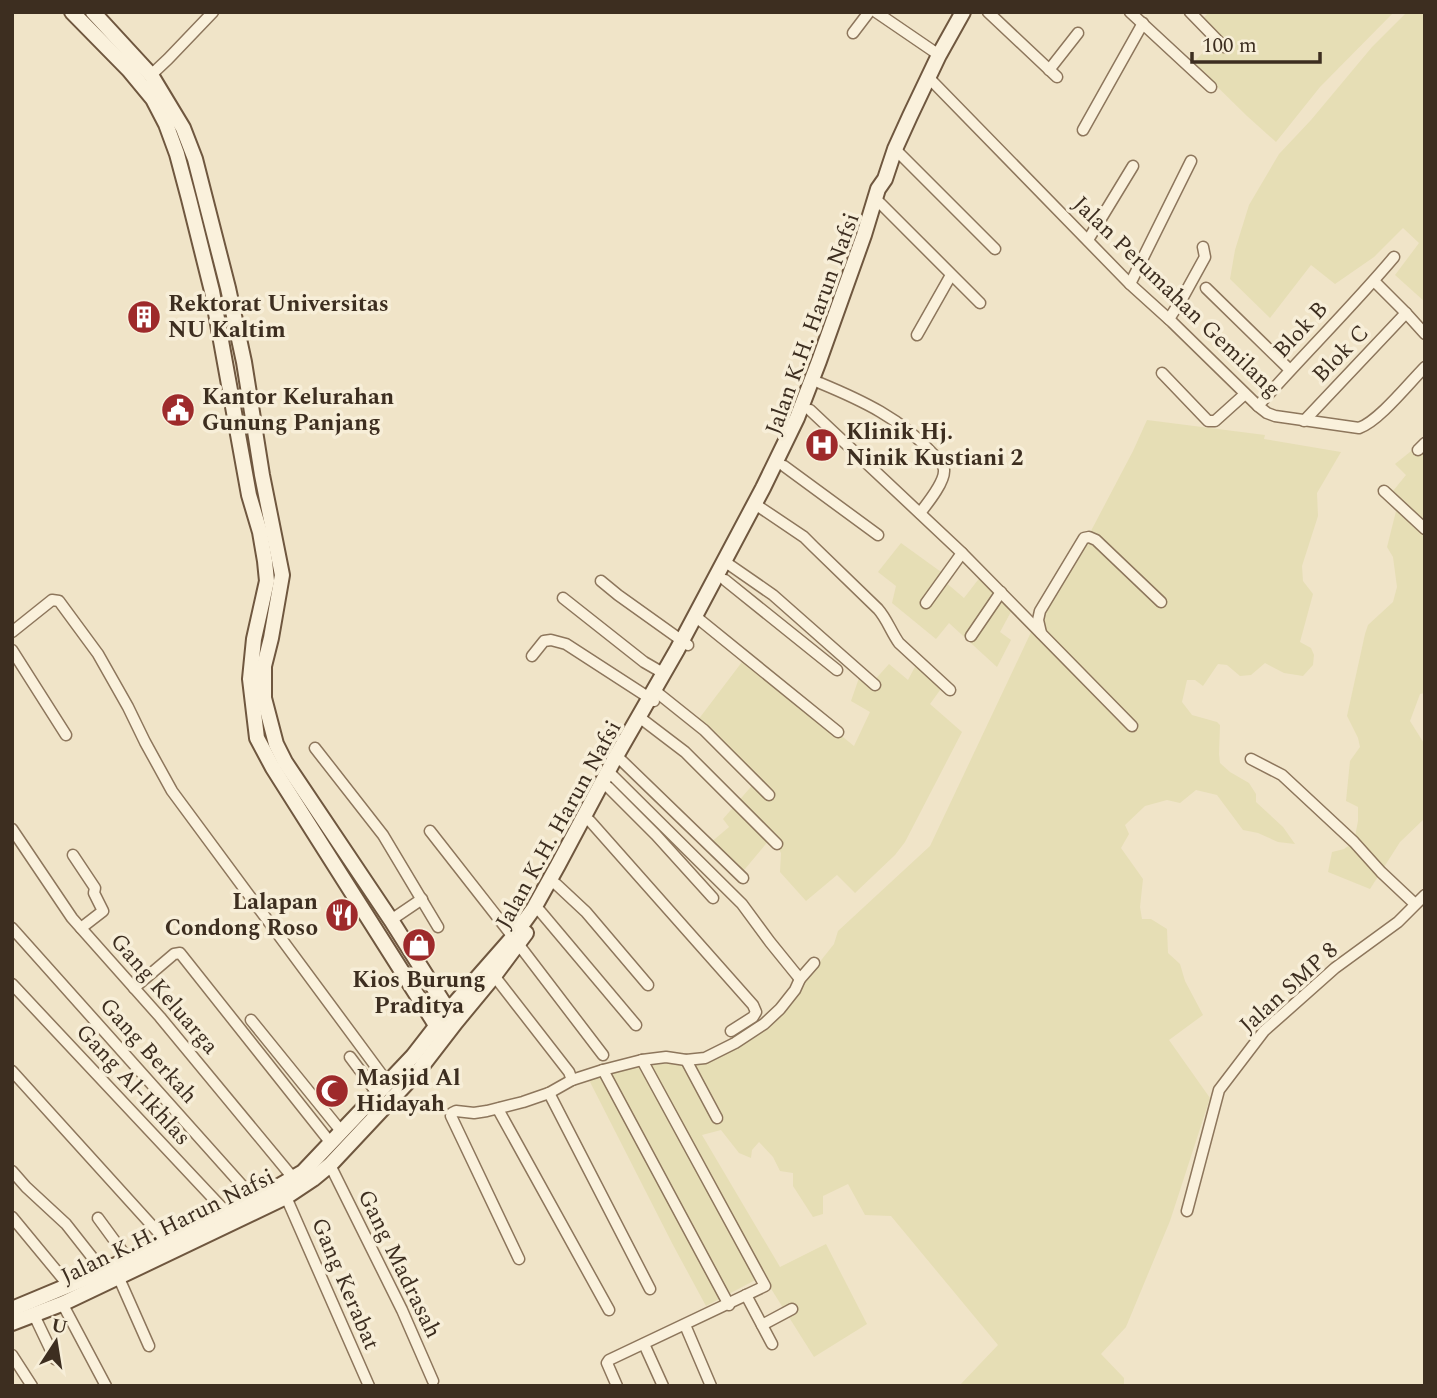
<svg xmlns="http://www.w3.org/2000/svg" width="1437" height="1398" font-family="Spectral,serif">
<rect width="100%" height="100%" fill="#f0e4c8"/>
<g fill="#e6deb5">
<path d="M1209,12H1394L1320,87L1276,142L1247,116L1193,63L1214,41L1197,25Z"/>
<path d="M1407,12H1425V302L1395,275L1419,243L1403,228L1374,257L1335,284L1311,265L1270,318L1230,279L1235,250L1249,205L1279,154L1311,120L1372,47Z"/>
<path d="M1147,420L1265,435L1264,439L1341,452L1317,493L1318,516L1302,566L1303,581L1313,594L1300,642L1311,648L1314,655L1313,665L1303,676L1284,673L1265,663L1251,675L1240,676L1227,665L1218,664L1203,686L1195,680H1187L1182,702L1192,715L1217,722L1220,725L1219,754L1220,763L1230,772L1249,783L1256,794V802L1283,827L1295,844L1278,842L1258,833L1243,830L1217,795L1196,790L1180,803L1167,800L1145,806L1125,825L1129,834L1121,848L1143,879L1140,907L1142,919H1151L1167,929L1168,953L1180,964L1185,981L1203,1015L1169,1040L1210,1098L1170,1221L1126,1327L1101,1354L1124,1378V1386H959L998,1345L891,1216L865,1215L848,1184L823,1196V1214L813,1217L793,1186V1173L780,1171L773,1157L759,1142L752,1150L751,1158L739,1153L721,1130L702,1135L780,1267L826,1244L867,1324L814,1357L763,1276L706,1306L673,1245L588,1078L606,1070L709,1059L776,1017L834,944L838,931L930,846L1033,628L1061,588L1133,451Z"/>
<path d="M1425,440V520L1422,523L1389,496L1406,475L1395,464Z"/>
<path d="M1396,511L1425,536V693L1420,694L1410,721L1425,745V818L1400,842L1370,889L1328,872L1332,852L1344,849L1354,842L1358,821V807L1346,801L1350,761L1360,747L1358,738L1347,716L1365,634L1368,625L1393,602L1397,587L1393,557L1387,547Z"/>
<path d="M901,543L948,577L944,581L964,598L981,576L1013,608L1000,632L1011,640L997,667L949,623L936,639L892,603L896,586L878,572Z"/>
<path d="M745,658L854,746L870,712L851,701L860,675L872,683L889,664L908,680L917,663L943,686L930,704L962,732L905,842L895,855L855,893L837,875L806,901L780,872L781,853L776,844L770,839L740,875L709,844L729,827L723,819L756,781L698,720Z"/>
</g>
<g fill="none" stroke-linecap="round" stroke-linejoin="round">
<g stroke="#8d765c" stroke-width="13">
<g id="minor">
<path d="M876,12L939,55"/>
<path d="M988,12L1057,77"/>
<path d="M1130,12L1211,87"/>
<path d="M1190,12L1224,47"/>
<path d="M853,33L869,12"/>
<path d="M1049,70L1078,33"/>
<path d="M151,75L168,59L213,12"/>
<path d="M929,78L1130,284L1172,322L1258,406L1267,413L1275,416L1359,428C1379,421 1409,383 1425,367"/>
<path d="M1083,130L1143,23"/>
<path d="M895,149L995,249"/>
<path d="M880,203L980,303"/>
<path d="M1088,240L1133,166"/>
<path d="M1374,281L1406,313L1425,334"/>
<path d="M1130,284L1191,161"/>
<path d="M1206,288L1290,370"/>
<path d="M1169,319L1183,297L1205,257L1203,247"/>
<path d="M917,335L951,275"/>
<path d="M1162,373L1208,421H1215L1245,394"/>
<path d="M820,383C861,400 902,419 932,453C936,457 944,464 944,470C945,482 927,504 920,513"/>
<path d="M1258,406C1303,355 1351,308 1394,257"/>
<path d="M810,410L962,553L1132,726"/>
<path d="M1304,421L1406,313"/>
<path d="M1418,450L1425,443"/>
<path d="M784,466L878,535"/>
<path d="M1384,491L1425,529"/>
<path d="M755,504L804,537L814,547L878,609C887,619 891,632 899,643L950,690"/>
<path d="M724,561L773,595L875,685"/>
<path d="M725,580L837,670"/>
<path d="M601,581L618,595L688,645"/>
<path d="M563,598L644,662L663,673"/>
<path d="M926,603L962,553"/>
<path d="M695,616L838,732"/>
<path d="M12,632L52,600L59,601L98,654L128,707L145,742L172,791L388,1083"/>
<path d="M1041,633L1038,620L1040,611L1084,538L1089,537L1096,540L1161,602"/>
<path d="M971,636L1001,592"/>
<path d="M12,650L66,735"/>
<path d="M532,656L544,641L551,640L566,644L654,701"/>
<path d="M659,694L704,730L769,795"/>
<path d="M643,720L685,752L777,844"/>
<path d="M315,748L383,835L438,927"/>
<path d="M1251,759L1282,775L1354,842L1381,872L1415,904"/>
<path d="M621,760L743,878"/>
<path d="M613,776L742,904L770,942L800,979"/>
<path d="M602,784L608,787L656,835L713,898"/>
<path d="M590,821L753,1005L756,1012L753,1017L731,1031"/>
<path d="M12,829L72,918L160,1017L294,1179"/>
<path d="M430,831L513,937"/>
<path d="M73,855L95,888L94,893L103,911L81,928"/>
<path d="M556,884L586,912L648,985"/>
<path d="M540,911L636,1025"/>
<path d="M391,920L422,899"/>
<path d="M12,928L255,1200"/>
<path d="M519,945L603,1055"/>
<path d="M492,973L569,1072L572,1080"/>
<path d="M12,984L226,1212"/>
<path d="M134,988L174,954L180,953L330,1142"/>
<path d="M251,1020L341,1131"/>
<path d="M350,1057L377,1093"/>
<path d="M686,1060L717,1118"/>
<path d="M603,1070L729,1305"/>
<path d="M12,1071L166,1241"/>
<path d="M549,1093L650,1289"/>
<path d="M500,1108L499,1111L609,1310"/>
<path d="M330,1165L402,1310L433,1381"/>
<path d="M12,1171L26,1187L66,1224L103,1271"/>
<path d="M286,1197L369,1386"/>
<path d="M1187,1211L1219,1090L1264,1031L1335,968L1398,922L1425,895"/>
<path d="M12,1217L69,1286"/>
<path d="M98,1218L128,1259"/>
<path d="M519,1259L451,1116L452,1113L456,1111L474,1113L487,1111L523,1102L549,1093L572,1080L603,1070L642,1060L666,1057L686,1060L705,1058L735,1043L764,1024L780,1009L795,990L800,979L814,963"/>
<path d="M118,1276L149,1346"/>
<path d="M746,1295L772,1344"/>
<path d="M62,1303L106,1386"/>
<path d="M34,1315L55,1359"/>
<path d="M685,1325L711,1386"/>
<path d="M762,1325L792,1309"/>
<path d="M644,1344L663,1386"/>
<path d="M12,1355L32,1386"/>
<path d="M617,1386L607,1363L609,1360L765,1286L642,1060"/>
</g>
</g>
<g stroke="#6f573f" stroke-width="18">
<g id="secondary">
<path d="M72,12L129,70L153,99L166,124L177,154L189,199L212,291L249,495L260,532L265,561L267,581L254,639L250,679L257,738L273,768L441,1033"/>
<path d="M93,12L151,75L183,128L195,159L228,288L244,362L262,475L282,575L271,638L264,666V698L276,744L285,762L391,920L453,1018"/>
<path d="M12,1309L103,1271L255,1200L303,1172L413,1056L448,1011L513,937L534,908L558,865L615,758L677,650L763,488L797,418L819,361L864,235L878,189L885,179L895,149L910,116L939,55L963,12"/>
<path d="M12,1323L64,1303L286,1197L313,1179L330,1165L419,1070L456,1022L494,976L526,933"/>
</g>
</g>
<use href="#minor" stroke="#faf1dc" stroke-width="10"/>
<use href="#secondary" stroke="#faf1dc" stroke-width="14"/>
</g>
<defs>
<g id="building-disc" transform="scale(1.75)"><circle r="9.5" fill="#9e2a2b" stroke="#f7eed8"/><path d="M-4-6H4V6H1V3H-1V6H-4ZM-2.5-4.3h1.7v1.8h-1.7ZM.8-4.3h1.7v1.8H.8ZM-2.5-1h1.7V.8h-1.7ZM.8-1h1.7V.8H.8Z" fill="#fff"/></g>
<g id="civic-disc" transform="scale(1.75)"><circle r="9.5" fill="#9e2a2b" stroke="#f7eed8"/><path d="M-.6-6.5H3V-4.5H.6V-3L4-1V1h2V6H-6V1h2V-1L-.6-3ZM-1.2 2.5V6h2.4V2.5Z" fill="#fff"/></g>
<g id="hospital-disc" transform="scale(1.75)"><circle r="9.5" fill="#9e2a2b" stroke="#f7eed8"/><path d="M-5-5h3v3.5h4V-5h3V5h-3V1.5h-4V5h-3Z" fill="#fff"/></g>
<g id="restaurant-disc" transform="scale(1.75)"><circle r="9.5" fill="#9e2a2b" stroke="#f7eed8"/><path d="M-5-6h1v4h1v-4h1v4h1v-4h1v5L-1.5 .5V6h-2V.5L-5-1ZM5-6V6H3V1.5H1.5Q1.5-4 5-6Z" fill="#fff"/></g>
<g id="shop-disc" transform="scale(1.75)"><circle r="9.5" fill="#9e2a2b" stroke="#f7eed8"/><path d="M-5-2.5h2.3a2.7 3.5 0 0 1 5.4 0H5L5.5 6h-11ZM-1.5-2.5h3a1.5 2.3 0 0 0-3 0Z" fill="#fff"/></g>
<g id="mosque-disc" transform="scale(1.75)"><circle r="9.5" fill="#9e2a2b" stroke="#f7eed8"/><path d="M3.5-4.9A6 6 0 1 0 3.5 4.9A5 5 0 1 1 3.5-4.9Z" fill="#fff"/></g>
</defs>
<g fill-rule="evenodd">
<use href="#building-disc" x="144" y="317"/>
<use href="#civic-disc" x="178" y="410"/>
<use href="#hospital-disc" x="822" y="445"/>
<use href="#restaurant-disc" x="342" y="915"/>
<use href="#shop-disc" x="419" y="945"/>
<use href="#mosque-disc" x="332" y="1091"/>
</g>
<g text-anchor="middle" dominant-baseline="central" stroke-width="7" stroke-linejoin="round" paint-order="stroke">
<g font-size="23" fill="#3d2e20" stroke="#f7eed8">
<text transform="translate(1176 297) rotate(44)">Jalan Perumahan Gemilang</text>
<text transform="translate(813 324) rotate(-70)">Jalan K.H. Harun Nafsi</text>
<text transform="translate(1301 330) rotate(-47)">Blok B</text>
<text transform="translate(1341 354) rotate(-46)">Blok C</text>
<text transform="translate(559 825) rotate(-61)">Jalan K.H. Harun Nafsi</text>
<text transform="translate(1289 988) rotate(-42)">Jalan SMP 8</text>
<text transform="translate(164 994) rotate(49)">Gang Keluarga</text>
<text transform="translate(148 1051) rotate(48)">Gang Berkah</text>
<text transform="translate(133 1085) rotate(47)">Gang Al-Ikhlas</text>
<text transform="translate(168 1227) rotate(-26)">Jalan K.H. Harun Nafsi</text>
<text transform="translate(399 1264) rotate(64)">Gang Madrasah</text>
<text transform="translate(345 1284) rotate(67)">Gang Kerabat</text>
</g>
<g font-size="23" font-weight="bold" fill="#3d2e20" stroke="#f7eed8" text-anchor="start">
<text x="168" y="304">Rektorat Universitas<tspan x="168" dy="26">NU Kaltim</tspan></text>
<text x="202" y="397">Kantor Kelurahan<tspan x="202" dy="26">Gunung Panjang</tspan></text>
<text x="846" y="432">Klinik Hj.<tspan x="846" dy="26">Ninik Kustiani 2</tspan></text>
<text x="318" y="902" text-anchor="end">Lalapan<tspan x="318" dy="26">Condong Roso</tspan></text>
<text x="419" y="980" text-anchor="middle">Kios Burung<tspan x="419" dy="26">Praditya</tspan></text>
<text x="356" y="1078">Masjid Al<tspan x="356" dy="26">Hidayah</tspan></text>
</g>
</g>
<rect width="1437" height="1398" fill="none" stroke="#3d2e20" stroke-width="28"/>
<g transform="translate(56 1342) rotate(12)" stroke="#f7eed8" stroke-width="5" paint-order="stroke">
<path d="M0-5L12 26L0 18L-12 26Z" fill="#3d2e20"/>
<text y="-10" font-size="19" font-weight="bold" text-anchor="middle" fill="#3d2e20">U</text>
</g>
<path d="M1192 52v10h128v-10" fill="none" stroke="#3d2e20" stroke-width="3.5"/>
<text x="1202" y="52" font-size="21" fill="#3d2e20" stroke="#f7eed8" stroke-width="5" paint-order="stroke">100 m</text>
</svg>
